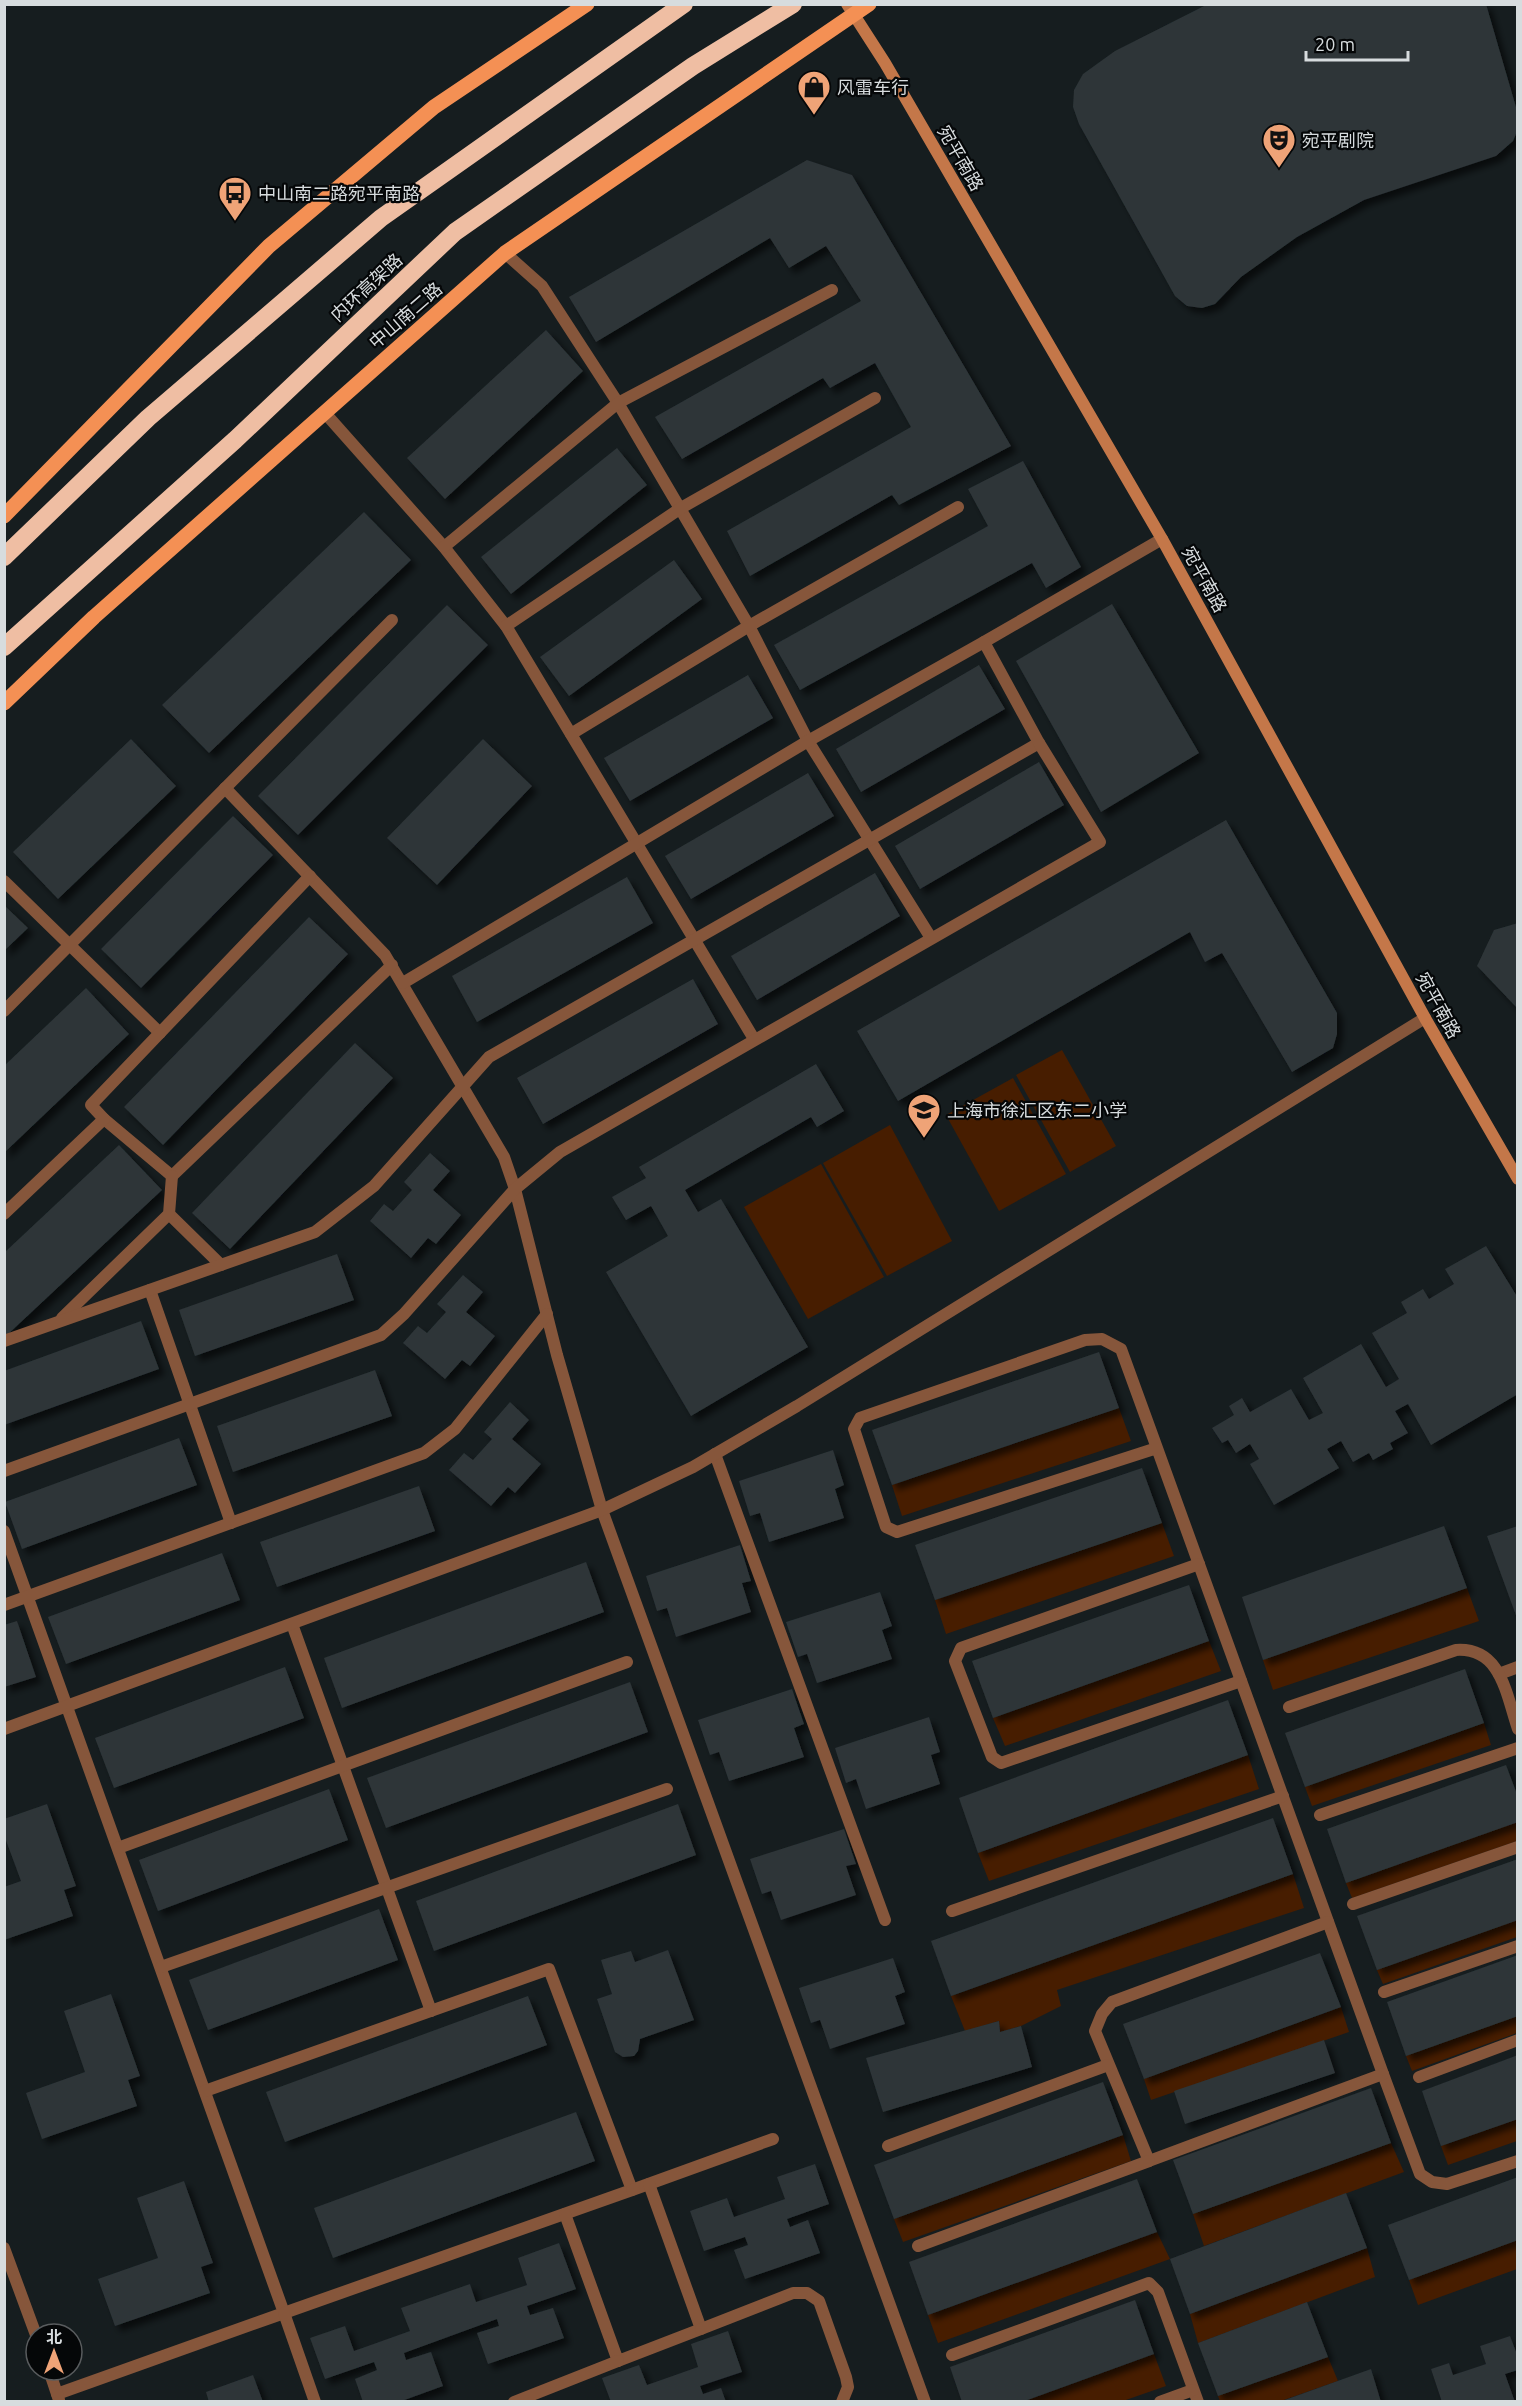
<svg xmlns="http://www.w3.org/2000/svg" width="1522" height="2406" font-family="Ubuntu,'Noto Sans SC',sans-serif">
<defs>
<filter id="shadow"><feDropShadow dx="5.5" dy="5.5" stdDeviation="3" flood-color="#0009"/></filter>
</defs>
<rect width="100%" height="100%" fill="#161d1f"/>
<g fill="#471d00">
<path d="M1062,1050L1116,1146L1070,1172L1016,1075Z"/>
<path d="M1013,1078L1066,1174L999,1211L946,1115Z"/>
<path d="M890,1125L952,1241L887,1276L823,1163Z"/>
<path d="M821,1164L884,1277L808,1319L744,1207Z"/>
<path d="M1119,1408L1131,1441L902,1516L892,1485Z"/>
<path d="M1162,1523L1174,1556L946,1634L935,1600Z"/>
<path d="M1467,1588L1479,1621L1273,1690L1263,1660Z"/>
<path d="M1209,1641L1221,1671L1005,1746L993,1718Z"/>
<path d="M1484,1723L1491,1745L1312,1806L1305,1787Z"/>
<path d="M1248,1755L1259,1789L989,1881L978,1853Z"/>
<path d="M1517,1822V1841L1352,1898L1346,1883Z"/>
<path d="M1293,1874L1304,1908L1057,1990L1061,2006L1021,2026L1000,2032L999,2021L965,2031L951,1996Z"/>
<path d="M1517,1920V1937L1383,1984L1377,1970Z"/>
<path d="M1341,2007L1349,2032L1151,2100L1144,2079Z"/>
<path d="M1517,2016V2033L1412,2071L1406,2056Z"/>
<path d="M1517,2119V2141L1448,2165L1441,2146Z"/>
<path d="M1123,2135L1131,2161L903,2242L894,2219Z"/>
<path d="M1391,2143L1404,2172L1204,2246L1193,2214Z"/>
<path d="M1157,2232L1170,2259L938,2343L928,2315Z"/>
<path d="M1517,2240V2269L1418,2305L1409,2280Z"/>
<path d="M1367,2248L1375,2277L1198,2343L1190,2314Z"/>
<path d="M1154,2354L1166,2386L1123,2401L1022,2402Z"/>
<path d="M1328,2357L1338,2381L1281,2401H1220L1218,2396Z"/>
</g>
<g fill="#2d3538" filter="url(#shadow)">
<path d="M1208,4H1486L1518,114V129L1513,141L1496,156L1364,200L1297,237L1241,277L1215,304L1202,308L1187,306L1175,296L1079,124L1073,107L1074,90L1083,74L1115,51Z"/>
<path d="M807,160L852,175L1011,446L899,505L892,495L750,576L727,531L911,427L875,363L830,388L823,378L682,459L655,417L861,301L826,246L789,268L770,238L596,342L569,297Z"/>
<path d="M546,330L583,371L445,499L407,458Z"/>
<path d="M617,448L647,485L511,594L481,557Z"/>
<path d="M1023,461L1081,567L1046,588L1032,563L800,690L774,645L988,526L968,489Z"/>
<path d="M364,512L411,560L209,753L162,705Z"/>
<path d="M674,560L702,599L569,696L540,657Z"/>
<path d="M1112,604L1199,753L1101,812L1016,661Z"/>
<path d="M447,605L488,645L298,835L258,796Z"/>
<path d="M979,665L1005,709L861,792L836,749Z"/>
<path d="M748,675L773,718L630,801L604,758Z"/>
<path d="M131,739L176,786L58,899L13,852Z"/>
<path d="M483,739L532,786L437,885L387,838Z"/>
<path d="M1039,762L1064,805L920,889L895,846Z"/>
<path d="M808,773L834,816L691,899L665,856Z"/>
<path d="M233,816L273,855L141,988L101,949Z"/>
<path d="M1226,820L1337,1013V1034L1333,1048L1292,1072L1222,953L1205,962L1190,932L898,1101L857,1031Z"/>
<path d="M875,873L900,916L757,1000L731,956Z"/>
<path d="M627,877L653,923L477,1022L452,976Z"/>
<path d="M4,905L28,928L4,951Z"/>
<path d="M309,917L348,954L163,1145L124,1107Z"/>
<path d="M1518,923V1009L1477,966L1494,930Z"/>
<path d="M693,979L718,1024L543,1124L517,1078Z"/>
<path d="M86,988L129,1034L4,1153V1066Z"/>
<path d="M355,1043L393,1078L230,1249L192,1213Z"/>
<path d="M816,1064L844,1111L817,1127L811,1117L685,1190L698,1212L721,1199L808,1347L691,1416L606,1272L668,1236L651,1206L626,1220L612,1197L646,1178L639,1167Z"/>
<path d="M119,1145L162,1190L5,1337V1252Z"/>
<path d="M430,1153L450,1171L433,1190L461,1215L436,1244L428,1238L411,1258L370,1221L384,1204L393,1211L412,1190L404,1182Z"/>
<path d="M1486,1246L1518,1298V1394L1431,1445L1408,1404L1395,1411L1408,1433L1390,1443L1393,1449L1373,1460L1369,1453L1353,1462L1341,1441L1327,1449L1339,1468L1274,1505L1250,1464L1259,1459L1250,1444L1236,1453L1228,1440L1222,1443L1212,1428L1234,1415L1229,1406L1242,1398L1250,1412L1291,1389L1309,1420L1323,1413L1303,1378L1361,1344L1386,1387L1399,1379L1372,1333L1407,1313L1401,1302L1423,1289L1429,1299L1454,1284L1445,1269Z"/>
<path d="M337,1254L354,1300L195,1356L179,1310Z"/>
<path d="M463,1275L483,1292L466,1312L495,1336L470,1366L462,1360L445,1379L403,1343L418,1326L427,1333L446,1312L437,1304Z"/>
<path d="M141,1321L159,1369L4,1425V1371Z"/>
<path d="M1099,1352L1119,1408L892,1485L872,1430Z"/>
<path d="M375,1370L392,1416L233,1472L217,1426Z"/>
<path d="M510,1402L529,1420L512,1439L541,1464L515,1493L508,1487L491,1506L449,1470L464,1453L473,1460L492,1439L484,1432Z"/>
<path d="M179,1438L197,1485L22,1549L5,1502Z"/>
<path d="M833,1450L844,1485L835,1489L844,1518L769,1542L760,1513L750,1516L739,1481Z"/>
<path d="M1142,1468L1162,1523L935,1600L915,1545Z"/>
<path d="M419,1486L435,1531L277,1587L260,1542Z"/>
<path d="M1444,1526L1467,1588L1263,1660L1242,1597Z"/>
<path d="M1518,1526V1618H1517L1487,1536Z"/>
<path d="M740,1545L751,1581L742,1583L751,1612L676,1637L667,1608L657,1611L646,1576Z"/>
<path d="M222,1553L240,1600L66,1664L48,1617Z"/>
<path d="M586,1562L604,1612L342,1708L324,1658Z"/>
<path d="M1189,1585L1209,1641L993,1718L972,1661Z"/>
<path d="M880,1592L892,1626L882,1630L892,1659L817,1683L807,1654L798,1657L786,1622Z"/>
<path d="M17,1621L36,1677L4,1687V1625Z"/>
<path d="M285,1667L304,1718L114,1788L95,1738Z"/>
<path d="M1465,1669L1484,1723L1305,1787L1285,1733Z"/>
<path d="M630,1682L648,1732L386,1828L367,1778Z"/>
<path d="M792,1689L804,1724L794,1728L804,1757L729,1781L719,1752L710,1755L698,1720Z"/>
<path d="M1228,1700L1248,1755L978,1853L959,1798Z"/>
<path d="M929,1717L940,1752L931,1755L940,1784L866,1809L856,1779L846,1783L835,1748Z"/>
<path d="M1506,1765L1518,1797V1822L1346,1883L1327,1829Z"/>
<path d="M329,1789L348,1840L158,1911L139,1860Z"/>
<path d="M47,1804L76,1886L64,1890L73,1916L4,1940V1887L21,1881L4,1835V1819Z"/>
<path d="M678,1804L696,1855L434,1951L416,1901Z"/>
<path d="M1273,1818L1293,1874L951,1996L931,1941Z"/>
<path d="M844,1829L856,1864L846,1866L856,1895L781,1920L771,1891L762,1894L750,1859Z"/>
<path d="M1518,1859V1920L1377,1970L1357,1916Z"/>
<path d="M379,1909L398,1960L208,2030L189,1980Z"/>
<path d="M668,1950L694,2020L640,2039L638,2051L634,2056L623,2057L615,2052L597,1999L612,1994L601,1960L631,1951L635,1962Z"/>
<path d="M1320,1953L1341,2007L1144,2079L1123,2024Z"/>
<path d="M1518,1955V2016L1406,2056L1387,2002Z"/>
<path d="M893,1958L905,1992L895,1996L905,2024L830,2049L820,2020L811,2023L799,1988Z"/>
<path d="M111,1994L140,2076L128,2080L137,2106L42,2139L26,2093L85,2072L64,2011Z"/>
<path d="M528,1996L547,2045L285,2142L266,2092Z"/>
<path d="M999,2021L1000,2032L1021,2026L1032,2067L883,2112L866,2058Z"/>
<path d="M1324,2040L1335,2073L1185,2124L1174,2091Z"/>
<path d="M1518,2055V2119L1441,2146L1422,2091Z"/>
<path d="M1103,2082L1123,2135L894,2219L874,2165Z"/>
<path d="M1371,2088L1391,2143L1193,2214L1173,2160Z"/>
<path d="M576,2112L595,2161L333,2258L314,2208Z"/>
<path d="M815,2164L829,2204L787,2219L790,2227L808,2220L820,2253L745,2279L734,2250L748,2245L745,2237L704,2251L690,2211L727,2198L734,2217L785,2199L777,2177Z"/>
<path d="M1518,2177V2240L1409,2280L1388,2225Z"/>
<path d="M1137,2179L1157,2232L928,2315L909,2262Z"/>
<path d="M184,2181L213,2263L201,2267L210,2293L115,2326L98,2279L158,2258L137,2198Z"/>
<path d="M1346,2193L1367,2248L1190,2314L1170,2259Z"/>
<path d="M559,2243L576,2289L527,2306L530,2315L553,2308L564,2338L488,2364L477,2333L499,2326L497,2319L404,2353L406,2360L431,2352L443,2386L399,2402H363L355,2379L377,2370L374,2362L325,2379L310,2338L345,2326L354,2351L410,2331L401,2308L470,2284L476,2302L527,2285L518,2258Z"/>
<path d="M1135,2300L1154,2354L1022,2402H962L950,2367Z"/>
<path d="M1307,2302L1328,2357L1218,2396L1198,2343Z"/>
<path d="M728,2331L742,2372L700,2386L703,2394L721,2388L726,2402H611L602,2378L639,2365L647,2385L698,2367L691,2344Z"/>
<path d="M1510,2336L1518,2357V2370L1505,2374L1515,2402H1442L1431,2369L1449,2363L1453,2375L1486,2364L1480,2346Z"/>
<path d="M1371,2369L1381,2402H1282V2401Z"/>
<path d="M253,2375L263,2402H209L206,2392Z"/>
</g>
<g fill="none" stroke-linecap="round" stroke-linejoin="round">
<g stroke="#86563b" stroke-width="12">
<path d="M505,253L542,286L618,403L749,626L808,741L931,938"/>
<path d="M325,413L444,547L506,626L754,1039"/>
<path d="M444,547L618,403L832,290"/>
<path d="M506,626L681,508L875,398"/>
<path d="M984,642L1162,539"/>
<path d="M571,734L749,626L958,507"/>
<path d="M225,788L385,955L504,1157L515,1189L557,1355L602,1510L925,2402"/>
<path d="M4,881L160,1033"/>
<path d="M4,1011L392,620"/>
<path d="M104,1119L172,1176L392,965"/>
<path d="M4,1214L104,1119L91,1105L310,876"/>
<path d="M169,1214L221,1265"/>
<path d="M150,1290L231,1523"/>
<path d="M62,1318L169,1214L172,1176"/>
<path d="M4,1341L315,1232L374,1186L489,1057L1039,743"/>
<path d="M1157,1448L897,1532L886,1527L854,1429L860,1418L1085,1340L1102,1339L1121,1349L1157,1448L1383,2074L1420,2174L1432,2182L1447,2184L1518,2161"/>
<path d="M715,1454L885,1920"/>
<path d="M4,1471L381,1335L404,1314L515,1189L560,1152L1100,842L1039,743L984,642L808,741L403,983"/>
<path d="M4,1531L284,2313L57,2394"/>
<path d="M1199,1564L961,1648L955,1661L992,1757L1001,1763L1241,1681"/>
<path d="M4,1605L424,1453L455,1429L547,1314"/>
<path d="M292,1624L431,2011"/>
<path d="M1499,1674L1518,1667"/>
<path d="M1289,1707L1456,1650C1501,1647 1506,1694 1518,1729"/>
<path d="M4,1729L602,1510L693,1467L797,1406L1425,1018"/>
<path d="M1320,1815L1518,1748"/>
<path d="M118,1848L627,1662"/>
<path d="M1353,1904L1518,1847"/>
<path d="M952,1911L1283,1796"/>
<path d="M1328,1922L1112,2002L1102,2014L1095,2031L1149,2161L1383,2074"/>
<path d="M161,1967L667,1789"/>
<path d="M1384,1992L1518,1946"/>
<path d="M1419,2077L1518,2040"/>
<path d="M205,2091L549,1969L632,2190L284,2313L315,2402"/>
<path d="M888,2146L1108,2065"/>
<path d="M632,2190L773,2139"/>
<path d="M565,2214L618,2361L701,2329L649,2184"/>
<path d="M918,2246L1149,2161"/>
<path d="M4,2248L36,2335"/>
<path d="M701,2329L793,2293H807L819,2301L846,2377L848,2387L842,2402"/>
<path d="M952,2355L1149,2283L1158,2292L1198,2402"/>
<path d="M49,2370L59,2400"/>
<path d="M514,2402L618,2361"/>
<path d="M1160,2402L1193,2390"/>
</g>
<path stroke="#c47749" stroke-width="12" d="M847,4L885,63L1162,539L1425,1018L1518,1179"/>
<g stroke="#f49054" stroke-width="15">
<path d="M4,516L269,246L434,107L587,4"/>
<path d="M4,703L94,617L505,253L869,4"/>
</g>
<g stroke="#efbea3" stroke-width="18">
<path d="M4,557L148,418L381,218L684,4"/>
<path d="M4,647L235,440L455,232L693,66L793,4"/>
</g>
</g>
<defs>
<g id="shop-pin" transform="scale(1.725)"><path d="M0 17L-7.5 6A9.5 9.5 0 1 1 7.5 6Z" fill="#efa377" stroke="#050708"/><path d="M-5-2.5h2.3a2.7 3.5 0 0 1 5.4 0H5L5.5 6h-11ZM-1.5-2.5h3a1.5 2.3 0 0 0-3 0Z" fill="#111"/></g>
<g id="theatre-pin" transform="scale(1.725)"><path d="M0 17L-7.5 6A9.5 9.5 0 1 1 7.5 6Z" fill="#efa377" stroke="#050708"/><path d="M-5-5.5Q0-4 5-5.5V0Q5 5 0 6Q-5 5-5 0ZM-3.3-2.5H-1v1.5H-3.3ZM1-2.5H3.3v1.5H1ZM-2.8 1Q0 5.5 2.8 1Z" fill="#111"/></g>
<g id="bus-pin" transform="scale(1.725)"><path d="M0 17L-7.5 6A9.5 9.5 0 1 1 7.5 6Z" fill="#efa377" stroke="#050708"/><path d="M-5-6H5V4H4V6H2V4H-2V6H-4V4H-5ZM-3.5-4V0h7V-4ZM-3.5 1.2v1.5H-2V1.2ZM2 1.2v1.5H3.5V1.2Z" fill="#111"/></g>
<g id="school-pin" transform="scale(1.725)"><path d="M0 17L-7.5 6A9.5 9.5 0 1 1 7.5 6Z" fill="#efa377" stroke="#050708"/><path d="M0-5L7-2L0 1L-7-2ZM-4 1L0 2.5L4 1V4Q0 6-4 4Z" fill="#111"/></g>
</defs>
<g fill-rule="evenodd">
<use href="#shop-pin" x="814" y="87"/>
<use href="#theatre-pin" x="1279" y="140"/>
<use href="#bus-pin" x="235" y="193"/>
<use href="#school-pin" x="924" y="1110"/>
</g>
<g text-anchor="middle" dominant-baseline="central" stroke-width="4.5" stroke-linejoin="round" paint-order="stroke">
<g font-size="18" fill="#d7dcde" stroke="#050708" text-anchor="start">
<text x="837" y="87">风雷车行</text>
<text x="1302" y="140">宛平剧院</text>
<text x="258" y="193">中山南二路宛平南路</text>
<text x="947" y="1110">上海市徐汇区东二小学</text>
</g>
<g font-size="18" fill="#d7dcde" stroke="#050708">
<text transform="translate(961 158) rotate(60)">宛平南路</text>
<text transform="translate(366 287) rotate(-43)">内环高架路</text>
<text transform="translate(405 315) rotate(-41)">中山南二路</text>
<text transform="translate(1205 579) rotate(61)">宛平南路</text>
<text transform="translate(1439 1005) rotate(61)">宛平南路</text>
</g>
</g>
<rect width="1522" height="2406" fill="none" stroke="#d7dcde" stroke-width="12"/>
<g transform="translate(54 2352)"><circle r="28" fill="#050708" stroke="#595c5e" stroke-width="1.5"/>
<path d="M0-4.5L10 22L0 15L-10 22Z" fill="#efa377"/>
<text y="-9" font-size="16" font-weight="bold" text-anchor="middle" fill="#d7dcde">北</text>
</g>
<path d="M1306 51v9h102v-9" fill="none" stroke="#d7dcde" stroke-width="3"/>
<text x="1315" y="51" font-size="18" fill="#d7dcde" stroke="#050708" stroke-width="4.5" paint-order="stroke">20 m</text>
</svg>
